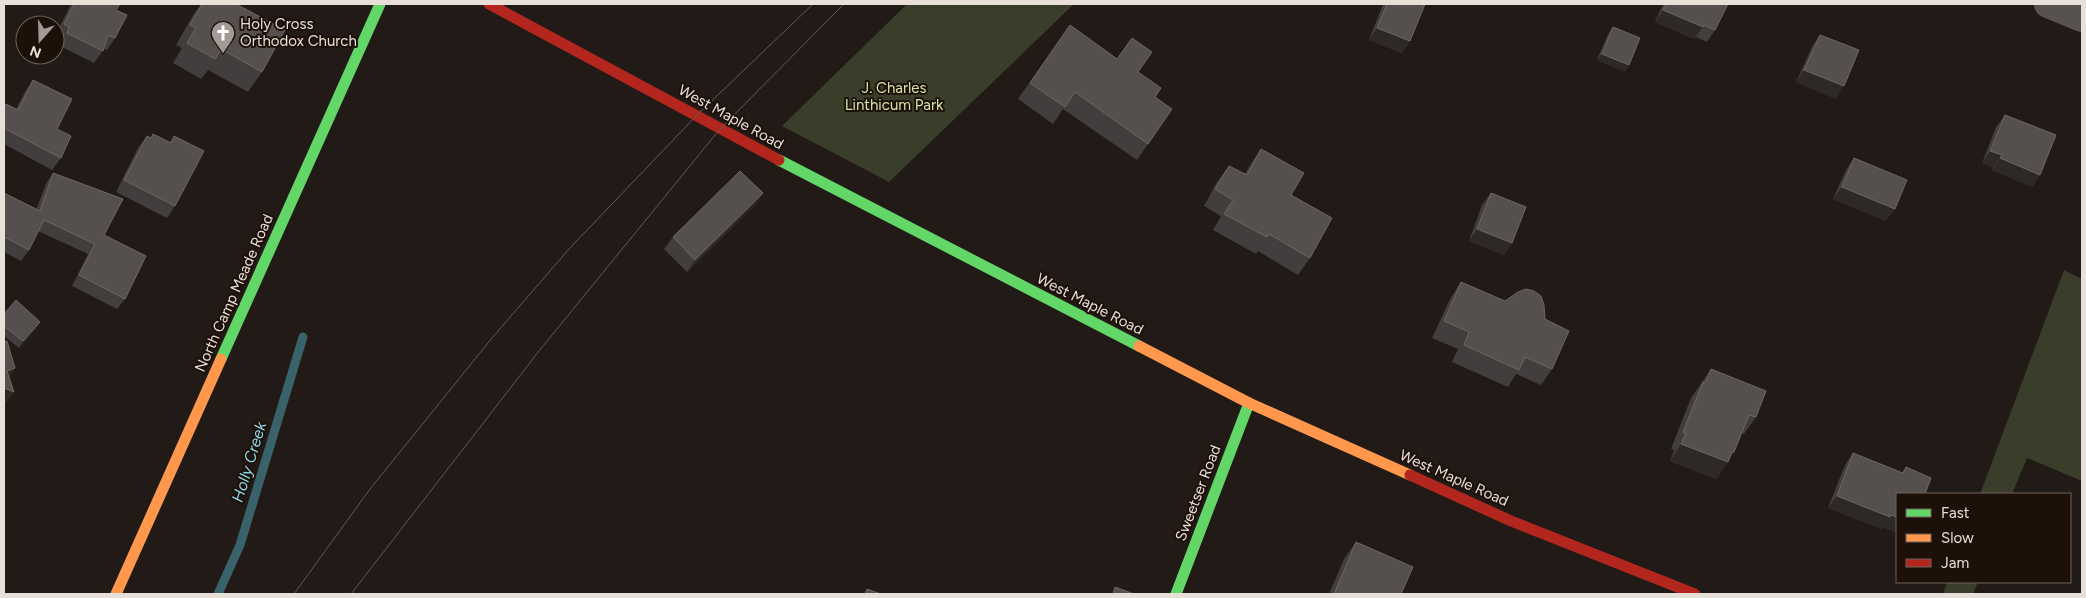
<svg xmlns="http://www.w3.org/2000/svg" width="2086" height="598" font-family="Figtree,sans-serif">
<rect width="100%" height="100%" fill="#211a16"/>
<g fill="#393d2a">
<path d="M907,4H1074L889,182L782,126Z"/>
<path d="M2064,270L2082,279V481L2027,458L2012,494H1980Z"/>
<path d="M1947,582H1978L1973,594H1943Z"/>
</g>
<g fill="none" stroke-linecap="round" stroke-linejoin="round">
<path stroke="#3a626b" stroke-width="9" d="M218,594L240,545L303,337"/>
<path stroke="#57524e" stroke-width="28" d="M2048,4L2082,18"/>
<g stroke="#63d668" stroke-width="11">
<path d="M779,160L1139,346"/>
<path d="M221,359L380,4"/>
<path d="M1176,594L1249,403"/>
</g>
<g stroke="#ff974d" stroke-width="11">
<path d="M1139,346L1249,403L1410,475"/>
<path d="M116,594L221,359"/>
</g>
<g stroke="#b3261e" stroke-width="11">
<path d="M489,4L779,160"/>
<path d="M1410,475L1511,521L1695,594"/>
</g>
<g stroke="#605b57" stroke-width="1">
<path d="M294,594L370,489L492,338L569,249L697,115L813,4"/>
<path d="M351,594L539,351L720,129L844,4"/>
</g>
</g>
<g fill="#433e3e">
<path d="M71,4H120L116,10L115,38L107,50L104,49L94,63L58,45L61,39L55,36Z"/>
<path d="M201,4H236L262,72L248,92L208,70L201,79L173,63L182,48L176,45L192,17Z"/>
<path d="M1383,4H1425L1410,41L1402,53L1369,40Z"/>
<path d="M1663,4H1728L1715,30L1707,42L1696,37L1694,39L1655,22Z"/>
<path d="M1070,25L1117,59L1138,72L1155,97L1172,109L1137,160L1063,109L1053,124L1018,99Z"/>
<path d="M1613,27L1625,72L1597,60L1608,34Z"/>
<path d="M1820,35L1836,99L1796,82L1812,47Z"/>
<path d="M33,80L57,129L61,158L52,170L4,144V107L6,104L16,109L25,92Z"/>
<path d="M2005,115L2040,175L2032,187L1992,170L1993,167L1982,163L1996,127Z"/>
<path d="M153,134L170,142L174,136L175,206L167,218L116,192L138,148L147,136L150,138Z"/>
<path d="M1261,149L1291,195L1310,258L1298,275L1258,251L1256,254L1213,230L1221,216L1204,206L1217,182L1229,166L1245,174L1250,165Z"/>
<path d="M1854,158L1886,221L1833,199L1846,170Z"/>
<path d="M53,173L104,235L125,299L117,309L72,286L88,254L38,231L29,250L21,261L4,252V193L36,210L46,184Z"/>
<path d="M763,193L755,205L687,272L664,249L673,237Z"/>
<path d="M1491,193L1512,243L1504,255L1469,241L1482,205Z"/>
<path d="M1461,282L1545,319L1552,369L1541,385L1516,374L1508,387L1452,362L1458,349L1432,338L1450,299Z"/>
<path d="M4,314L36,329L19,348L4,336Z"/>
<path d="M1711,369L1756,417L1744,434L1742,433L1734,452L1716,479L1670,461L1674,450L1671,449L1691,398Z"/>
<path d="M1853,453L1902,473L1906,467L1897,494V533L1883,527L1882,529L1828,508L1845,465Z"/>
<path d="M1356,542L1401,594H1329L1344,559Z"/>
</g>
<g fill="#2e2827">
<path d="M1663,10L1703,27L1694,39L1655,22Z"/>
<path d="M1377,28L1410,41L1402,53L1369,40Z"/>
<path d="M1602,54L1629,65L1625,72L1597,60Z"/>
<path d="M1804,70L1844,86L1836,99L1796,82Z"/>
<path d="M1990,151L2002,155L1993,167L1982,163Z"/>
<path d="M2000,158L2040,175L2032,187L1992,170Z"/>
<path d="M1842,187L1895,209L1886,221L1833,199Z"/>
<path d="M763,193L755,205L687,272L695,260Z"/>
<path d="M1477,229L1512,243L1504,255L1469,241Z"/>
<path d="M40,322L36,329L19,348L23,341Z"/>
<path d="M15,368L4,385L7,371Z"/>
<path d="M4,388L14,392L4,406Z"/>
<path d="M1681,444L1732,452H1734L1716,479L1670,461Z"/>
<path d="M1837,496L1897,517V533L1883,527L1882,529L1828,508Z"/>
</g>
<g fill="#554f4e" stroke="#6c6664">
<path d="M74,4H120L116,10L127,15L115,38L108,35L103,51L67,33L69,27L64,24Z"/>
<path d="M202,4H236L285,30L262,72L221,49L215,59L187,43L196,28L190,25Z"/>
<path d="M1387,4H1425L1410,41L1377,28Z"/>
<path d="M1666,4H1728L1715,30L1704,25L1703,27L1663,10Z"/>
<path d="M1070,25L1117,59L1132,38L1152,52L1138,72L1161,88L1155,97L1172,109L1148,144L1075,92L1065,107L1030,83Z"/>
<path d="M1613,27L1640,38L1629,65L1602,54Z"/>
<path d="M1820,35L1859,50L1844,86L1804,70Z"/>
<path d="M33,80L72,99L57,129L71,136L61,158L4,128V108L6,104L18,110Z"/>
<path d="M2005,115L2056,135L2040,175L2000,158L2002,155L1990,151Z"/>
<path d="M153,134L171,143L174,136L204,151L175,206L124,180L147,136L151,138Z"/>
<path d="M1261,149L1304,173L1291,195L1332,218L1310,258L1269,234L1267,237L1224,214L1233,200L1215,189L1229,166L1247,175Z"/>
<path d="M1854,158L1907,180L1895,209L1842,187Z"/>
<path d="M740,171L763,193L695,260L673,237Z"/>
<path d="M53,173L123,199L104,235L146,256L125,299L79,275L95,244L44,220L29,250L4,237V193L40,211Z"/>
<path d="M1491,193L1526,207L1512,243L1477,229Z"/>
<path d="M1461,282L1505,301L1518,292L1526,289L1534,291L1541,296L1544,305L1545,319L1569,331L1552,369L1525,357L1519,370L1464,345L1469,332L1444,321Z"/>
<path d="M16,300L40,322L23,341L4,326V314Z"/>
<path d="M7,341L15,368L7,371L14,392L4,388V342Z"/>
<path d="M1711,369L1766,391L1756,417L1749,415L1734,452H1732L1728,462L1681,444L1686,434L1683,432L1703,382L1705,383Z"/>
<path d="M1853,453L1903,473L1906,467L1931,478L1925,494H1897V517L1891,515L1890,517L1837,496Z"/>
<path d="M1356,542L1413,567L1401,594H1334Z"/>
<path d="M1115,587L1134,594H1113Z"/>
<path d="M867,589L881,594H865Z"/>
</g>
<defs>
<g id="church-pin" transform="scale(1.25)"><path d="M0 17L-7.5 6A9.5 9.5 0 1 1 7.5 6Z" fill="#a29a95" stroke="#1d1008"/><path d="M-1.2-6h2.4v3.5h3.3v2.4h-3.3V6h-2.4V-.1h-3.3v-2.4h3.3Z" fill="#fff"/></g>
</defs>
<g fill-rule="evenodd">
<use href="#church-pin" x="223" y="33"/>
</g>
<g text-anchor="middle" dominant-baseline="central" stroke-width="4" stroke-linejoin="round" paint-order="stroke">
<g font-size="15" fill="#e8dfd9" stroke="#1d1008" text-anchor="start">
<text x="240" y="24">Holy Cross<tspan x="240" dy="17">Orthodox Church</tspan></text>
</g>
<g font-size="15" fill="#d3e5a8" stroke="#1d1008">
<text x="894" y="88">J. Charles<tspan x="894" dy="17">Linthicum Park</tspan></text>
</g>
<g font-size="15" fill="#e8dfd9" stroke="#1d1008">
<text transform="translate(731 117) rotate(29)">West Maple Road</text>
<text transform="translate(234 293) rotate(-66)">North Camp Meade Road</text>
<text transform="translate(1090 304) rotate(27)">West Maple Road</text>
<text transform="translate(1454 478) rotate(24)">West Maple Road</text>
<text transform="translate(1198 493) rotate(-69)">Sweetser Road</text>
</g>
<g font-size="16" font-style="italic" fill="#8adaec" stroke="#1d1008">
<text transform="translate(249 462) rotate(-73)">Holly Creek</text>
</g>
</g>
<rect width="2086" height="598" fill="none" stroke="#e8dfd9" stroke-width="10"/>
<rect x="1896" y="493" width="175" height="90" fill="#1d1008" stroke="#6e635c"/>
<rect x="1906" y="509" width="25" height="8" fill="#63d668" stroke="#6e635c"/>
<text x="1941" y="518" font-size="15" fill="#e8dfd9">Fast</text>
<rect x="1906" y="534" width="25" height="8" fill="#ff974d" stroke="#6e635c"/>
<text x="1941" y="543" font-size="15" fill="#e8dfd9">Slow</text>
<rect x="1906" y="559" width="25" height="8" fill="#b3261e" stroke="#6e635c"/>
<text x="1941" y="568" font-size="15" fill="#e8dfd9">Jam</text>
<g transform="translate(40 40) rotate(200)"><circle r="24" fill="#1d1008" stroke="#6e635c"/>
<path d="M0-4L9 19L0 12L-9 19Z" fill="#a29a95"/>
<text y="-8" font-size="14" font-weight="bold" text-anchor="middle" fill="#e8dfd9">N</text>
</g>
</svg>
